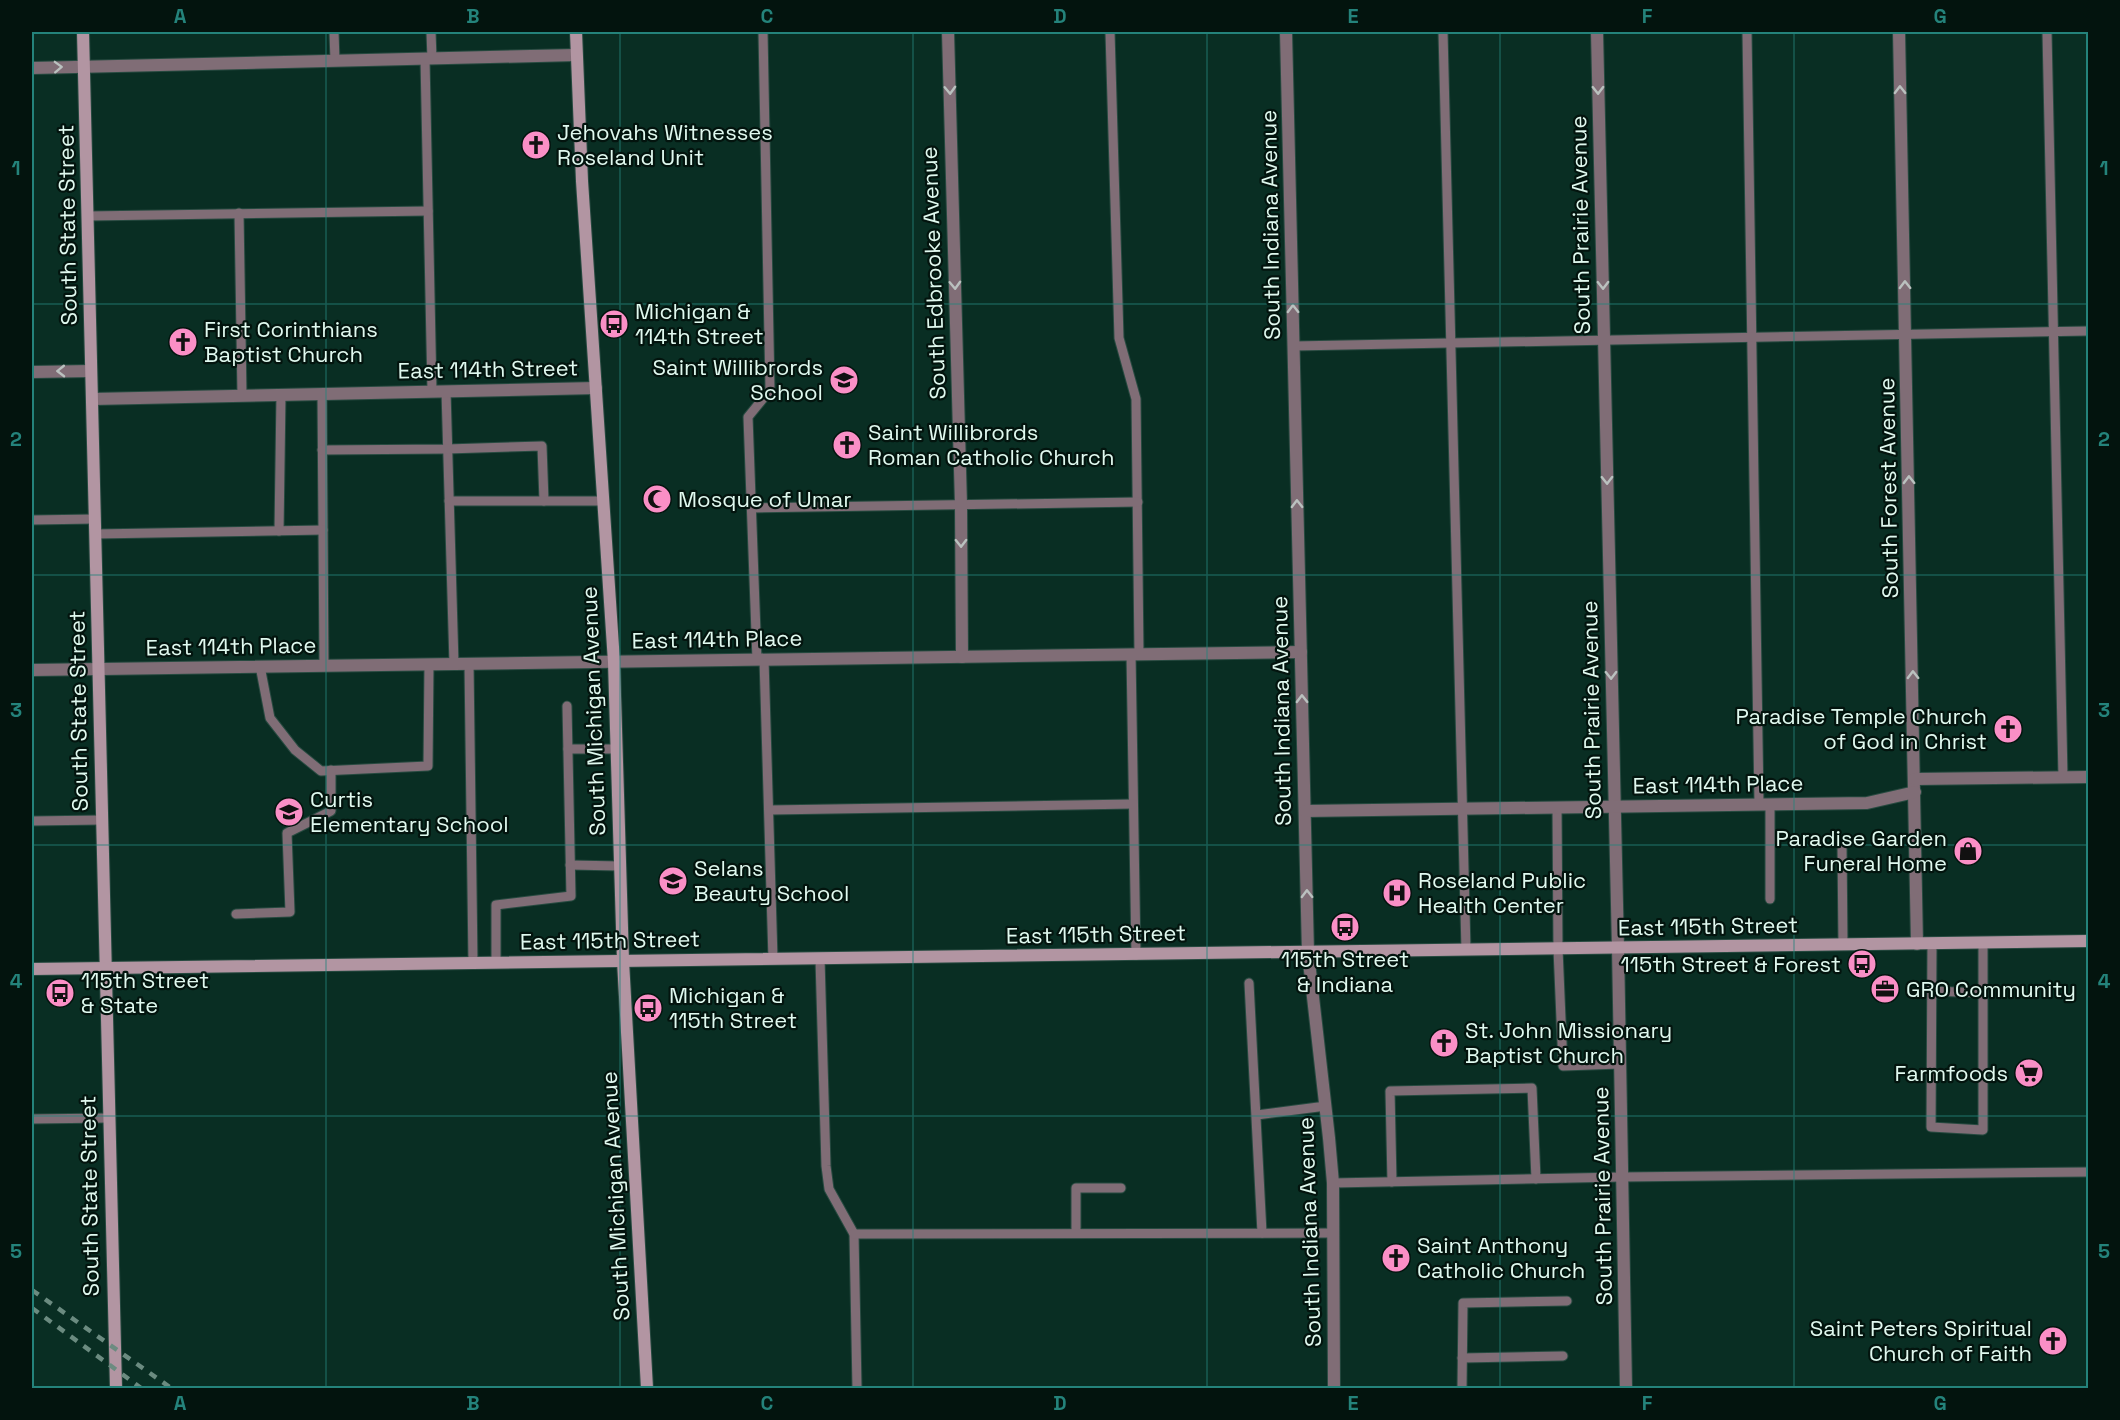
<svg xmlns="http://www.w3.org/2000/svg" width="2120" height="1420" font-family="'Space Grotesk',sans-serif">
<rect width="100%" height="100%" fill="#092e23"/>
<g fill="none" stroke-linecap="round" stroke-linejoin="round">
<g stroke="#274a40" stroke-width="11">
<g id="lane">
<path d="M334,32L335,61"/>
<path d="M431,32L432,59"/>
<path d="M1110,32L1119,338L1136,399L1139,654"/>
<path d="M1443,32L1466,950"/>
<path d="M1747,32L1759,804"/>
<path d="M2047,32L2063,777"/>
<path d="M425,59L432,391"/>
<path d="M239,213L242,395"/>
<path d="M88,216L428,211"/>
<path d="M1294,346L2088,331"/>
<path d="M446,391L454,664"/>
<path d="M322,394L324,666"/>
<path d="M322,450L447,449L542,446L544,501"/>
<path d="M449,501H604"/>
<path d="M751,508L1138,502"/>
<path d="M32,520L94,519"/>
<path d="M279,531L281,395"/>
<path d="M95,534L323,530"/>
<path d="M1131,654L1136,955"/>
<path d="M764,659L773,959"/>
<path d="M757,660L748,417L770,390L763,32"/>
<path d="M469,664L473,963"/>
<path d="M260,666L270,718L295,750L321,771L428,766L429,664"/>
<path d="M568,749H617"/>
<path d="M1557,807L1558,949L1563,1066L1620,1064"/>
<path d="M770,810L1133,804"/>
<path d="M32,821L101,820"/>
<path d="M1842,846L1843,945"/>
<path d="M570,865L620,866"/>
<path d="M1770,899V804"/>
<path d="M236,914L290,912L287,833L331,811V770"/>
<path d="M1932,944L1931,1127L1983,1130V943"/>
<path d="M820,959L826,1166L829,1189L854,1234L857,1388"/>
<path d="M496,963V905L571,896L567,706"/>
<path d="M1249,983L1262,1233"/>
<path d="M1932,991L1983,993"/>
<path d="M1257,1115L1326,1106"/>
<path d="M32,1119L108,1118"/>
<path d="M1392,1182L1390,1091L1532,1088L1536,1179"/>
<path d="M1333,1183L1622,1177L2088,1172"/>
<path d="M1076,1233V1188H1121"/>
<path d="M854,1234L1333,1233"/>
<path d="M1462,1358L1563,1356"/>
<path d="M1462,1388L1463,1303L1567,1301"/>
</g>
</g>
<g stroke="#274a40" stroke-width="14">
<g id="street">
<path d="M948,32L961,505L962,657"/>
<path d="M1286,32L1308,953L1329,1138L1333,1183L1334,1388"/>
<path d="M1597,32L1618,948L1626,1388"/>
<path d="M1899,32L1917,944"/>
<path d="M32,68L576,55"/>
<path d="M32,372L91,371"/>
<path d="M92,399L596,388"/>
<path d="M32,670L1301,652"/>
<path d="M1915,779L2088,777"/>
<path d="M1305,811L1867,803L1915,792"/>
</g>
</g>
<g stroke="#274a40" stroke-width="14">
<g id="secondary">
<path d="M83,32L116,1388"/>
<path d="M576,32L582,181L614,662L623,961L647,1388"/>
<path d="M32,969L2088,941"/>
</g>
</g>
<use href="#lane" stroke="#806d76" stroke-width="9"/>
<use href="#street" stroke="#806d76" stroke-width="12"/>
<use href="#secondary" stroke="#b295a2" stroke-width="12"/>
<g stroke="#6b8b80" stroke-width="4.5" stroke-dasharray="8 8" stroke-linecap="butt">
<path d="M32,1290L171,1388"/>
<path d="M32,1308L141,1388"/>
</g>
</g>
<defs><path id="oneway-chevron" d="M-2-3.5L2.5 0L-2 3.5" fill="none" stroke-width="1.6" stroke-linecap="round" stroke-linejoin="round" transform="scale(1.5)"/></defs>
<g stroke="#bac1bf">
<use href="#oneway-chevron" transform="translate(58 67) rotate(-2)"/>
<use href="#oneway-chevron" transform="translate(950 90) rotate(88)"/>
<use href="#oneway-chevron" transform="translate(1598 90) rotate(89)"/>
<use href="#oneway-chevron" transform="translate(1900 90) rotate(-91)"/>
<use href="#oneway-chevron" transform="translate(955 285) rotate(88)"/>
<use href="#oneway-chevron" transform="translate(1603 285) rotate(89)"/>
<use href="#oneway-chevron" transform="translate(1905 285) rotate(-91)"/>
<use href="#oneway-chevron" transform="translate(1293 309) rotate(-91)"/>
<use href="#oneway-chevron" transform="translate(61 371) rotate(179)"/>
<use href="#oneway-chevron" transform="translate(1607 480) rotate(89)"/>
<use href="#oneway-chevron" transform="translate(1909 480) rotate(-91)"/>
<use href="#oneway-chevron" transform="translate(1297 504) rotate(-91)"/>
<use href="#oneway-chevron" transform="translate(961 543) rotate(89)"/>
<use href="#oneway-chevron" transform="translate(1611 675) rotate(89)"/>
<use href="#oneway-chevron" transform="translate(1913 675) rotate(-91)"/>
<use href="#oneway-chevron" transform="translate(1302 699) rotate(-91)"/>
<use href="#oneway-chevron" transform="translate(1307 894) rotate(-91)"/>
</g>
<path fill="none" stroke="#24837b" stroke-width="1.5" stroke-opacity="0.55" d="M326,32V1388M620,32V1388M913,32V1388M1207,32V1388M1500,32V1388M1794,32V1388M32,304H2088M32,575H2088M32,845H2088M32,1116H2088"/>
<defs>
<g id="church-disc" transform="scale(1.5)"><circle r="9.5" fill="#fa8fc6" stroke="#03140e"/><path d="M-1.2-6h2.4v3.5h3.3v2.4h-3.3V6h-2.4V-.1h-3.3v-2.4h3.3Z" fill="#111"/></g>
<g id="bus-disc" transform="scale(1.5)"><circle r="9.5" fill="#fa8fc6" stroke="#03140e"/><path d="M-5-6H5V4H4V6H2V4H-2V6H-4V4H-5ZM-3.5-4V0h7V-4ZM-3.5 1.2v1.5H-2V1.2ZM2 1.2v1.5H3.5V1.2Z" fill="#111"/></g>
<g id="school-disc" transform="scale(1.5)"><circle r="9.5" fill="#fa8fc6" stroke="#03140e"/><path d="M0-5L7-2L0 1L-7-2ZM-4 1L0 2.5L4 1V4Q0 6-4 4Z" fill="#111"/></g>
<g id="mosque-disc" transform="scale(1.5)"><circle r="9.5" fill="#fa8fc6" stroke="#03140e"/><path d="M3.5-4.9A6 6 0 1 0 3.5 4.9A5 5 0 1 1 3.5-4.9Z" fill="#111"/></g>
<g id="shop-disc" transform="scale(1.5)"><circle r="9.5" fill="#fa8fc6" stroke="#03140e"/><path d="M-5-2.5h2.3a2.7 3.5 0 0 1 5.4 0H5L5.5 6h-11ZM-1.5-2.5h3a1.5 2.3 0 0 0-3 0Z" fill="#111"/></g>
<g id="hospital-disc" transform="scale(1.5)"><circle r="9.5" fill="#fa8fc6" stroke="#03140e"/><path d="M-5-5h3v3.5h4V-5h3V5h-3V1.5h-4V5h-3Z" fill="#111"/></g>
<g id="office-disc" transform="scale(1.5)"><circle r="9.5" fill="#fa8fc6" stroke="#03140e"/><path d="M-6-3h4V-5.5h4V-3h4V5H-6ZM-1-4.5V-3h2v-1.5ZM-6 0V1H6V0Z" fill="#111"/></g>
<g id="supermarket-disc" transform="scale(1.5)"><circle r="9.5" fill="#fa8fc6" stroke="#03140e"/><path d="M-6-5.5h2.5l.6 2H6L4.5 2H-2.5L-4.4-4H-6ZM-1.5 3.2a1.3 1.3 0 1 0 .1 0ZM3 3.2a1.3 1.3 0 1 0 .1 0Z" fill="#111"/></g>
</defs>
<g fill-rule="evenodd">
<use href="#church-disc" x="536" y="145"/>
<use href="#bus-disc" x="614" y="324"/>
<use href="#church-disc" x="183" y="342"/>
<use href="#school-disc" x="844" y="380"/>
<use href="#church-disc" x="847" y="445"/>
<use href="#mosque-disc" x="657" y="499"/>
<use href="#church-disc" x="2008" y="729"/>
<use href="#school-disc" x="289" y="812"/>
<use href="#shop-disc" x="1968" y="851"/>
<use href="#school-disc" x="673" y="881"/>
<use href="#hospital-disc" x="1397" y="893"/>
<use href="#bus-disc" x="1345" y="927"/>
<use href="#bus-disc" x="1862" y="964"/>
<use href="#office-disc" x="1885" y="989"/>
<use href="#bus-disc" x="60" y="993"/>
<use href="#bus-disc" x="648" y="1008"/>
<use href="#church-disc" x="1444" y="1043"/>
<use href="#supermarket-disc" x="2029" y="1073"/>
<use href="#church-disc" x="1396" y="1258"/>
<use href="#church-disc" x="2053" y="1341"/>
</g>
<g text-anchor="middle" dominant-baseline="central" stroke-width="4.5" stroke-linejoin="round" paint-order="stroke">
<g font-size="22" fill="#e0f9ef" stroke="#03140e" text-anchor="start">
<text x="557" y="132">Jehovahs Witnesses<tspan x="557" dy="25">Roseland Unit</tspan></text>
<text x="635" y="311">Michigan &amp;<tspan x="635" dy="25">114th Street</tspan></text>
<text x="204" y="329">First Corinthians<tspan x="204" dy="25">Baptist Church</tspan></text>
<text x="823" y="367" text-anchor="end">Saint Willibrords<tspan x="823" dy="25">School</tspan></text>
<text x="868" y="432">Saint Willibrords<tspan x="868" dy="25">Roman Catholic Church</tspan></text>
<text x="678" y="499">Mosque of Umar</text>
<text x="1987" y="716" text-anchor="end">Paradise Temple Church<tspan x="1987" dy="25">of God in Christ</tspan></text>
<text x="310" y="799">Curtis<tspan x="310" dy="25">Elementary School</tspan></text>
<text x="1947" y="838" text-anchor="end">Paradise Garden<tspan x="1947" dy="25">Funeral Home</tspan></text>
<text x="694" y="868">Selans<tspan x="694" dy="25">Beauty School</tspan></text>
<text x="1418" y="880">Roseland Public<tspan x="1418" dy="25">Health Center</tspan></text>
<text x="1345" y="959" text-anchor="middle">115th Street<tspan x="1345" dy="25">&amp; Indiana</tspan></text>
<text x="1841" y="964" text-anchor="end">115th Street &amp; Forest</text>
<text x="81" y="980">115th Street<tspan x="81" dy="25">&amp; State</tspan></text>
<text x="1906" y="989">GRO Community</text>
<text x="669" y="995">Michigan &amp;<tspan x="669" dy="25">115th Street</tspan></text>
<text x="1465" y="1030">St. John Missionary<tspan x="1465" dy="25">Baptist Church</tspan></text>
<text x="2008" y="1073" text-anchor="end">Farmfoods</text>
<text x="1417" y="1245">Saint Anthony<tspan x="1417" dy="25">Catholic Church</tspan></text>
<text x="2032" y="1328" text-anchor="end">Saint Peters Spiritual<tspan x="2032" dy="25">Church of Faith</tspan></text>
</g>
<g font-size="22" fill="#e0f9ef" stroke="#03140e">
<text transform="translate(67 225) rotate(-91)">South State Street</text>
<text transform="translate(1270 225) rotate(-91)">South Indiana Avenue</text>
<text transform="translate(1580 225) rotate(-91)">South Prairie Avenue</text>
<text transform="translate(933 273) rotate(-92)">South Edbrooke Avenue</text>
<text transform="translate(488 369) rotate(-1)">East 114th Street</text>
<text transform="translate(1888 488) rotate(-91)">South Forest Avenue</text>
<text transform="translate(717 639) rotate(-1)">East 114th Place</text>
<text transform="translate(231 646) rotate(-1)">East 114th Place</text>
<text transform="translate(1591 710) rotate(-91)">South Prairie Avenue</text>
<text transform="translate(78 711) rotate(-91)">South State Street</text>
<text transform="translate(593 711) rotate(-92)">South Michigan Avenue</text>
<text transform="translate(1281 711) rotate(-91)">South Indiana Avenue</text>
<text transform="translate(1718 784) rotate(-1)">East 114th Place</text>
<text transform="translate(1708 926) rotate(-1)">East 115th Street</text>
<text transform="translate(1096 934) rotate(-1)">East 115th Street</text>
<text transform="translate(610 940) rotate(-1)">East 115th Street</text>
<text transform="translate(89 1196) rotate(-91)">South State Street</text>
<text transform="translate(615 1196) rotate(-93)">South Michigan Avenue</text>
<text transform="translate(1602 1196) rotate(-91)">South Prairie Avenue</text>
<text transform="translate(1309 1232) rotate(-92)">South Indiana Avenue</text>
</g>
</g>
<rect width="2120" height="1420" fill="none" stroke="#03140e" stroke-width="66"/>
<rect x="33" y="33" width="2054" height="1354" fill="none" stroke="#24837b" stroke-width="2"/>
<g font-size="20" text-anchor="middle" font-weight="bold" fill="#24837b">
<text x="180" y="23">A</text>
<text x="473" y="23">B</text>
<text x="767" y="23">C</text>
<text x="1060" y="23">D</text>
<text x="1353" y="23">E</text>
<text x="1647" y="23">F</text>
<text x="1940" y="23">G</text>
<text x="16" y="175">1</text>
<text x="2104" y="175">1</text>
<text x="16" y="446">2</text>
<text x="2104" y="446">2</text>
<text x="16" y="717">3</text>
<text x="2104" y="717">3</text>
<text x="16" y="988">4</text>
<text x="2104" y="988">4</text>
<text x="16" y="1258">5</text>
<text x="2104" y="1258">5</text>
<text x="180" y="1410">A</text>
<text x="473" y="1410">B</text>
<text x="767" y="1410">C</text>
<text x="1060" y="1410">D</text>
<text x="1353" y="1410">E</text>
<text x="1647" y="1410">F</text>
<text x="1940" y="1410">G</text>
</g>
</svg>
